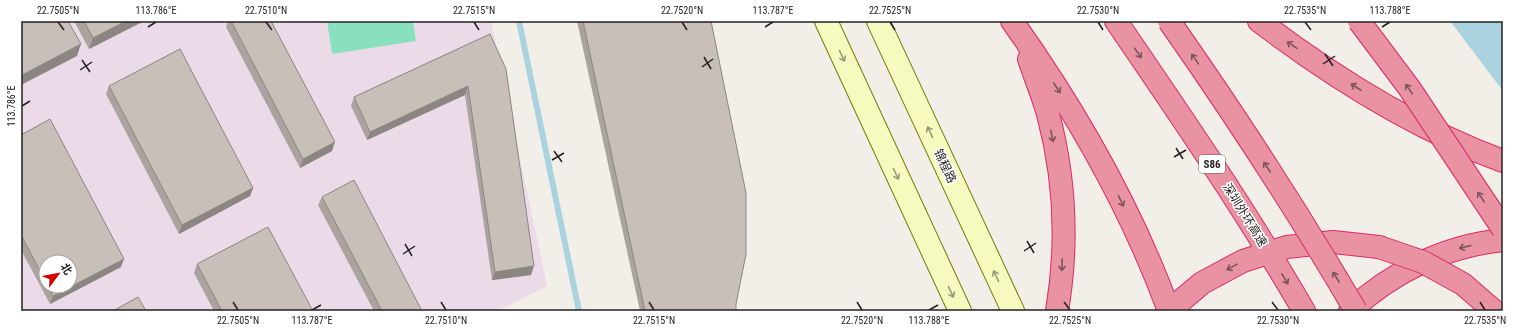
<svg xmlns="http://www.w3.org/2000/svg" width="1524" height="332" font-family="'Roboto Condensed','Noto Sans SC',sans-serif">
<rect width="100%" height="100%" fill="#f2efe9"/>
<path fill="#ebdbe8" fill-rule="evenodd" d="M21,21H491L547,286L498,311H21ZM46,262H70V286H46Z"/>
<path fill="#88e0be" d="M327,21H413L416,41L332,54Z"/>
<path fill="#aad3df" d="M1450,21H1503V91Z"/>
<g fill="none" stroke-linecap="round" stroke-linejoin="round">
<path stroke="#aad3df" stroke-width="6" d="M519,21L579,311"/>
<g stroke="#707d05" stroke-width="24">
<g id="secondary">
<path d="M826,21L960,311"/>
<path d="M878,21L1013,311"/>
</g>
</g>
<g stroke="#dc2a67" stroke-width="24">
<g id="motorway">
<path d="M1012,21C1076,111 1131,207 1169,311"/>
<path d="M1116,21C1181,116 1246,211 1304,311"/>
<path d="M1259,21C1333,77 1415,129 1503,161"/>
<path d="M1029,59C1035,77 1043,96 1048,114C1065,178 1068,246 1057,311"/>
<path d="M1169,311L1202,283L1243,261L1287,247L1333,242L1379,247"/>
<path d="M1350,311C1392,272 1445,246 1503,240"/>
</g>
</g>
<use href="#secondary" stroke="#f7fabf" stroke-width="22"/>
<use href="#motorway" stroke="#e892a2" stroke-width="22"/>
<g stroke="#dc2a67" stroke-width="24" stroke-linecap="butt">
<g id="motorway-bridge">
<path d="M1169,21C1235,115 1298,212 1356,311"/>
<path d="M1359,21L1410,89L1503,229"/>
<path d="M1379,247L1423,262L1463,284L1494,311"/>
</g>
</g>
<use href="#motorway-bridge" stroke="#e892a2" stroke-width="22"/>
</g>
<g fill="#aba49e" fill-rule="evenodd">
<path d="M74,21H144L89,49Z"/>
<path d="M228,21H271L332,151L300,168L226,27Z"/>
<path d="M577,21H711L736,304V311H640Z"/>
<path d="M490,34L531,275L492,280L465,95L367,140L351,106L354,97Z"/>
<path d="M109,86L253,188L250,196L179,234L106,94Z"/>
<path d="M21,135L121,267L50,304L21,250ZM46,262L70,286H46Z"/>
<path d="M322,197L422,311H374L318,205Z"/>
<path d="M197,264L313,311H214L194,273Z"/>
</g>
<g fill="#8b8681">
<path d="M126,21H144L89,49L93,38Z"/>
<path d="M81,44L77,56L21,85V78L22,75Z"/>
<path d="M468,86L465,95L367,140L370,132Z"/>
<path d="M335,142L332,151L300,168L303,159Z"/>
<path d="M253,188L250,196L179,234L182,225Z"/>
<path d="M124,259L121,267L50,304L53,296Z"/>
<path d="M534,266L531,275L492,280L495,272Z"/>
</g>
<g fill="#c7bfb8" stroke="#8b8681">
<path d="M21,21H68L81,44L22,75L21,73Z"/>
<path d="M84,21H126L93,38Z"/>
<path d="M231,21H271L335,142L303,159Z"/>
<path d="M583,21H711L746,193V254L736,304V311H645Z"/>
<path d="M490,34L506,69L534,266L495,272L468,86L370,132L354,97Z"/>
<path d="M180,49L253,188L182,225L109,86Z"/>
<path d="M50,119L124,259L53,296L48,286H70V262H46V282L21,235V135Z"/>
<path d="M354,180L422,311H382L322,197Z"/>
<path d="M268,227L313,311H222L197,264Z"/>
<path d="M138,297L146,311H113Z"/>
</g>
<defs><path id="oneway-shaft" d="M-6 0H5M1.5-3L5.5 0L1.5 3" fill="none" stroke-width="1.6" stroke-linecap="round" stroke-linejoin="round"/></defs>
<g stroke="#7b545c">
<use href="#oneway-shaft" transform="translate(1292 45) rotate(-146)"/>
<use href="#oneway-shaft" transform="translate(1138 53) rotate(55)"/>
<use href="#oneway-shaft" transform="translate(1195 59) rotate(-125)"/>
<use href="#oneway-shaft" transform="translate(1356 87) rotate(-147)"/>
<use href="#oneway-shaft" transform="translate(1057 88) rotate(57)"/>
<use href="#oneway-shaft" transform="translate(1409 89) rotate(-125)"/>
<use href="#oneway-shaft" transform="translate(1052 136) rotate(78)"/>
<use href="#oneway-shaft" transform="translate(1267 167) rotate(-123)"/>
<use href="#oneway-shaft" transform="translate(1481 197) rotate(-124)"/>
<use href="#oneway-shaft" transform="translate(1121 201) rotate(64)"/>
<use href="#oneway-shaft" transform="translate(1465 247) rotate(166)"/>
<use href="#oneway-shaft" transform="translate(1062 265) rotate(92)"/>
<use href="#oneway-shaft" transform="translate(1232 267) rotate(151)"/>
<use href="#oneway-shaft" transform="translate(1336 277) rotate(-122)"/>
<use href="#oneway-shaft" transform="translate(1285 279) rotate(58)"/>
</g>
<g stroke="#979978">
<use href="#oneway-shaft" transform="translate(842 56) rotate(65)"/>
<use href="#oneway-shaft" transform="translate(930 132) rotate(-115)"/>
<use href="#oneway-shaft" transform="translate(896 174) rotate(65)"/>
<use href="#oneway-shaft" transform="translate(996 276) rotate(-115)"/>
<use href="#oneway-shaft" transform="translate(951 292) rotate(65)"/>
</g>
<path fill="none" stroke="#222" stroke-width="1.5" d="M58,22L64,30M266,22L272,30M474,22L479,30M682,22L687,30M890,22L895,30M1098,22L1103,30M1305,22L1311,30M148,27L156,22M765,27L773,22M1382,27L1390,22M1325,54L1333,66M704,57L711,69M82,60L90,72M1323,64L1335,56M702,67L713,59M80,70L92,62M22,106L30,101M1176,148L1183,159M554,151L562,162M1174,157L1186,150M552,160L564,153M1027,241L1034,253M405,244L412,256M1024,251L1036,243M403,254L415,246M233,302L238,310M441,302L446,310M649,302L654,310M857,302L862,310M1064,302L1070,310M1272,302L1278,310M1480,302L1485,310M312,310L321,305M929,310L938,305"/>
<g text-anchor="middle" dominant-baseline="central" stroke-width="3" stroke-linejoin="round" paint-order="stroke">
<rect fill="#fff" stroke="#646464" stroke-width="1" x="1199" y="155" width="26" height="18" rx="3"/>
<g font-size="11" font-weight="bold" fill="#222">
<text x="1212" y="164">S86</text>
</g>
<g font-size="12" fill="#222" stroke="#fff">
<text transform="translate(945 166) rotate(65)">锦程路</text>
<text transform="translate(1245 215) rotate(58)">深圳外环高速</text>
</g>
</g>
<rect width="1524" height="332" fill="none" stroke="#ffffff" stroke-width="44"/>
<g transform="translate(58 274) rotate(58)"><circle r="19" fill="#ffffff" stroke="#a7a7a7"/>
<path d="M0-3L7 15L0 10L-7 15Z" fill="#d40000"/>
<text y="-6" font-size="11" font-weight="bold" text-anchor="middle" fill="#222222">北</text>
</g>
<rect x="22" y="22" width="1480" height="288" fill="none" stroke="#222" stroke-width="1.5"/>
<g font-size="10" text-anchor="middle" fill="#222">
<text x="58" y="14">22.7505°N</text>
<text x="156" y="14">113.786°E</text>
<text x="266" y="14">22.7510°N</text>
<text x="474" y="14">22.7515°N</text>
<text x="682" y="14">22.7520°N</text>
<text x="773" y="14">113.787°E</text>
<text x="890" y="14">22.7525°N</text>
<text x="1098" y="14">22.7530°N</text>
<text x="1305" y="14">22.7535°N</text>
<text x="1390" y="14">113.788°E</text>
<text transform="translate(11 106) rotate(-90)" y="4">113.786°E</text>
<text x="238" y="324">22.7505°N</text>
<text x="312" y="324">113.787°E</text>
<text x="446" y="324">22.7510°N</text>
<text x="654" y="324">22.7515°N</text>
<text x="862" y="324">22.7520°N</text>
<text x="929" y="324">113.788°E</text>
<text x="1070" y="324">22.7525°N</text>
<text x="1278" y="324">22.7530°N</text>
<text x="1485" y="324">22.7535°N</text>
</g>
</svg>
